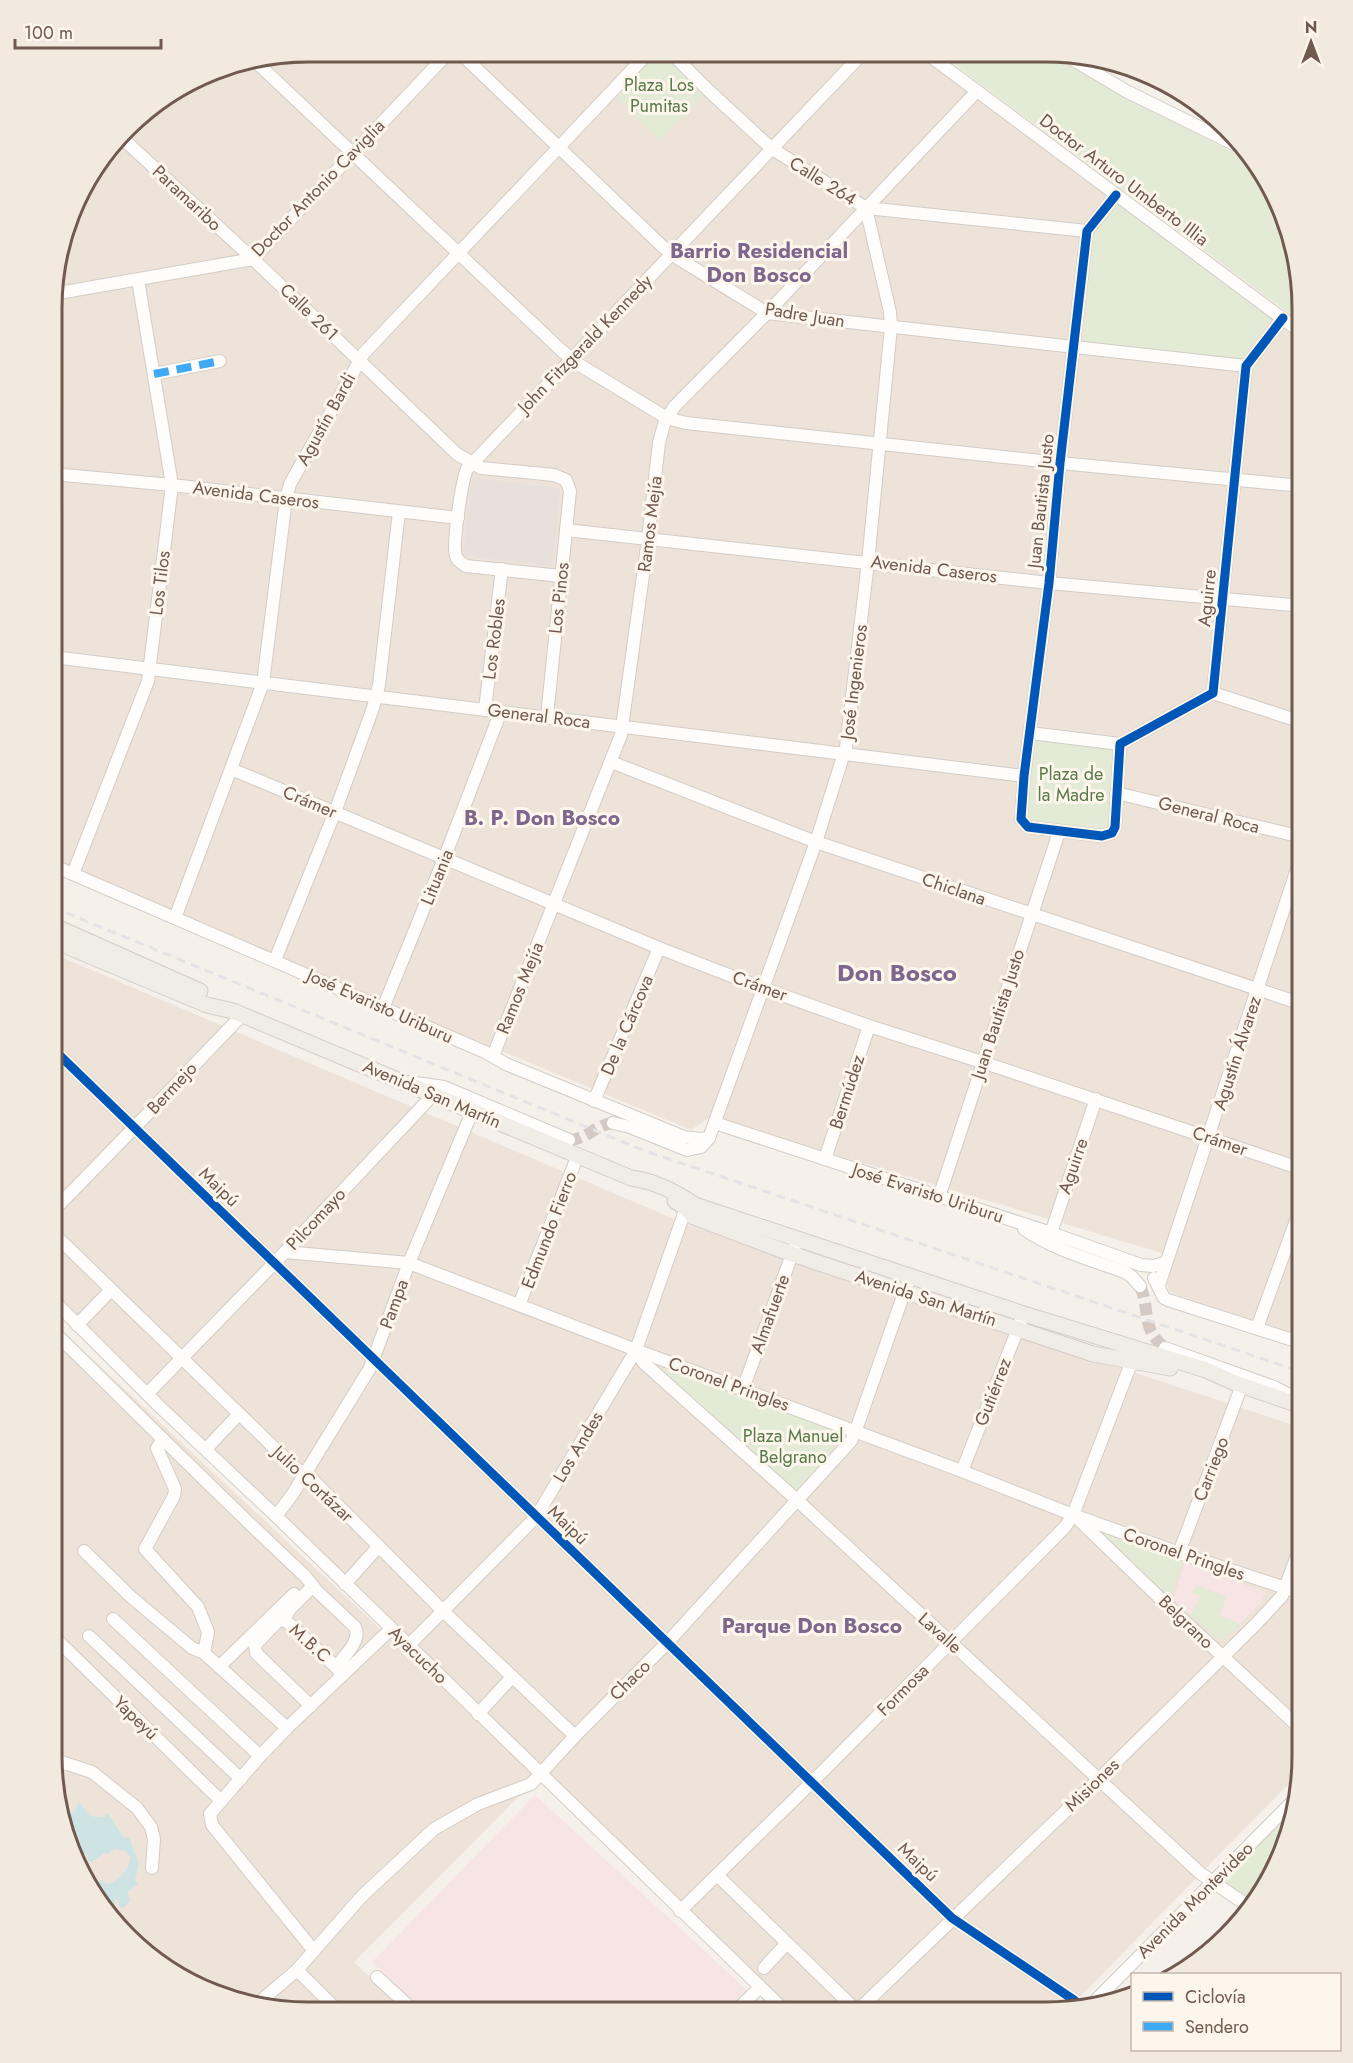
<svg xmlns="http://www.w3.org/2000/svg" width="1353" height="2063" font-family="Jost,sans-serif">
<rect width="100%" height="100%" fill="#f6f0ea"/>
<g fill="#eee3d8">
<path d="M308,51L915,53L1302,341V1336L1174,1294L1169,1291L1167,1283L1175,1257L710,1117L691,1130L266,953L52,859L53,274L78,194L138,115L210,70Z"/>
<path d="M52,953L688,1225L1302,1428L1301,1771L1070,2007L1046,2012L794,2011L52,1304Z"/>
<path d="M52,1321L538,1777L354,1962L404,2010H274L210,1993L152,1959L104,1912L71,1854L51,1755Z"/>
</g>
<path fill="#e7e0db" d="M472,478L560,488L552,566L463,556Z"/>
<g fill="#f7e4e4">
<path d="M1185,1563L1265,1592L1262,1602L1225,1639H1218L1173,1598Z"/>
<path d="M535,1795L749,1992L731,2011L422,2010L372,1962Z"/>
</g>
<g fill="#e3ead6">
<path d="M655,52H663L706,93L660,140L613,96Z"/>
<path d="M939,53H1058L1121,94L1257,165L1282,209L1302,307V323Z"/>
<path d="M1123,204L1269,315L1270,323L1242,359L1088,343L1084,339L1091,239L1114,205Z"/>
<path d="M1030,733L1120,744L1112,833L1034,828L1021,812Z"/>
<path d="M665,1367L847,1431L797,1493L661,1372Z"/>
<path d="M1089,1527L1183,1562L1169,1600Z"/>
<path d="M1196,1585L1226,1596L1220,1616L1241,1624L1225,1639H1218L1191,1615L1200,1596L1193,1593Z"/>
<path d="M1295,1805L1288,1838L1253,1904L1224,1885L1221,1879Z"/>
</g>
<path fill="#cee3e4" fill-rule="evenodd" d="M80,1803L90,1816L105,1818V1814H108L124,1838L129,1837L139,1864L135,1880L138,1884L127,1892L130,1900L125,1907L120,1908L118,1900H115V1907L107,1909L106,1914L71,1854L62,1813L76,1811V1806ZM115,1849L126,1851L131,1858C128,1870 120,1879 109,1884L98,1880H92V1876L88,1877L87,1873L92,1868L89,1866L79,1868L78,1859L81,1858L79,1853L87,1855L88,1862C95,1861 100,1857 104,1852L107,1854Z"/>
<g fill="none" stroke-linecap="round" stroke-linejoin="round">
<g stroke="#d4cac3" stroke-width="12" stroke-dasharray="12 6" stroke-linecap="butt">
<path d="M569,1140C586,1140 595,1125 613,1123"/>
<path d="M1140,1286C1151,1311 1140,1328 1165,1348"/>
</g>
<g stroke="#d3ccc5" stroke-width="14">
<g id="minor">
<path d="M458,51L662,246L679,259L767,313L1246,366"/>
<path d="M670,52L707,89L771,148L866,208L1087,231"/>
<path d="M926,53L1302,333"/>
<path d="M1062,53L1126,91L1248,151"/>
<path d="M255,61L562,351L578,364L657,412L667,418L686,423L1060,463L1302,486"/>
<path d="M121,137L253,259L457,454L481,468L554,475L566,480L570,491L547,717"/>
<path d="M1116,195L1087,231L1060,463L1049,583L1024,776L1021,819L1028,827L1102,836L1112,833L1115,827L1120,744L1213,693L1246,366L1283,318"/>
<path d="M53,294L253,259L450,51"/>
<path d="M154,374L220,361"/>
<path d="M53,474L172,485L458,518"/>
<path d="M566,530L1049,583L1302,606"/>
<path d="M561,576L466,566C462,563 457,561 456,556C452,545 462,480 467,469L863,53"/>
<path d="M53,657L1024,776"/>
<path d="M1213,693L1302,722"/>
<path d="M485,709L502,569"/>
<path d="M1030,733L1120,744"/>
<path d="M611,762L816,842L1302,1004"/>
<path d="M231,769L659,948L762,988L869,1026L982,1062L1302,1169"/>
<path d="M1116,793L1302,837"/>
<path d="M52,865L485,1052L506,1064L684,1137L700,1139L709,1138"/>
<path d="M73,874L148,681L172,485L138,280"/>
<path d="M175,918L263,683L286,499L290,484L364,353L649,52"/>
<path d="M275,960L335,812L373,708L379,685L399,512"/>
<path d="M383,1008L444,859L501,711"/>
<path d="M52,1048L952,1918L1074,2000L1079,2005"/>
<path d="M493,1056L621,735L648,539L659,443L664,424L674,407L767,313L977,91"/>
<path d="M408,1082L444,1087L569,1140"/>
<path d="M594,1101L659,948"/>
<path d="M613,1123L630,1127L687,1150L701,1147L709,1138L816,842L846,747L868,562L891,327L890,312L866,208"/>
<path d="M715,1123L1051,1233L1141,1265L1153,1266L1164,1263"/>
<path d="M825,1159L869,1026"/>
<path d="M939,1197L1059,832"/>
<path d="M52,1212L134,1128L242,1015"/>
<path d="M1024,1229C1056,1251 1089,1259 1125,1272L1131,1276L1140,1286"/>
<path d="M52,1232L293,1466L311,1478L444,1612L575,1736"/>
<path d="M1051,1233L1096,1099"/>
<path d="M285,1252L409,1263L636,1350L962,1471L1073,1515L1185,1555L1301,1593"/>
<path d="M1154,1278L1164,1298L1168,1300L1302,1343"/>
<path d="M1159,1285L1302,854"/>
<path d="M52,1299L160,1407L276,1516L785,2011"/>
<path d="M519,1305L578,1155"/>
<path d="M77,1325L111,1290"/>
<path d="M1257,1328L1302,1204"/>
<path d="M52,1330C136,1412 219,1496 305,1576L317,1591L355,1627C362,1640 344,1656 336,1667L342,1675"/>
<path d="M1165,1348L1274,1387L1298,1399"/>
<path d="M636,1350L644,1363L798,1501L1200,1873L1251,1908"/>
<path d="M743,1389L795,1246"/>
<path d="M147,1394L285,1252L433,1095"/>
<path d="M163,1439L157,1448L175,1489L174,1496L145,1549L198,1607L208,1632L204,1653"/>
<path d="M206,1449L239,1414"/>
<path d="M962,1471L1021,1321"/>
<path d="M276,1516L292,1495L370,1368L409,1263L472,1112"/>
<path d="M1078,1519L1166,1604L1301,1729"/>
<path d="M84,1551L131,1597L192,1648L204,1653L287,1728"/>
<path d="M1179,1553L1242,1385"/>
<path d="M345,1584L378,1547"/>
<path d="M113,1619L260,1756"/>
<path d="M284,1619L336,1667"/>
<path d="M51,1634L221,1801"/>
<path d="M89,1636L241,1779"/>
<path d="M409,1645L536,1517L636,1350L686,1208"/>
<path d="M220,1666L294,1594"/>
<path d="M311,1706L256,1653L255,1645L276,1623L284,1619L290,1609L313,1586"/>
<path d="M478,1714L512,1677"/>
<path d="M52,1759L92,1772L137,1808L151,1827L154,1839L152,1868"/>
<path d="M717,1875L857,2011"/>
<path d="M680,1911L812,1782L1065,1527L1073,1515L1135,1353"/>
<path d="M314,1951L212,1825L210,1814L260,1756L287,1728L391,1629"/>
<path d="M764,1968L787,1943"/>
<path d="M297,1970L337,2010"/>
<path d="M377,1977L413,2010"/>
<path d="M1093,2003L1297,1797"/>
<path d="M256,2005L297,1970L362,1896L434,1829L478,1804L531,1784L575,1736L667,1643L851,1441L856,1430L910,1276"/>
<path d="M736,2011L760,1987"/>
<path d="M857,2011L1098,1780L1255,1625L1282,1596L1302,1542"/>
</g>
</g>
<g stroke="#d4cbc7" stroke-width="17">
<g id="major">
<path d="M52,925L200,991"/>
<path d="M52,940L207,1005L233,1011L631,1178C654,1181 676,1192 695,1205L1024,1314L1206,1370L1235,1383L1302,1406"/>
<path d="M675,1201L686,1208L694,1217L792,1254L1093,1354L1170,1368"/>
</g>
</g>
<use href="#minor" stroke="#fefdfc" stroke-width="12"/>
<use href="#major" stroke="#f0ece6" stroke-width="15"/>
<path stroke="#e4e2e4" stroke-width="3" stroke-dasharray="9 6" stroke-linecap="butt" d="M52,907L645,1151L1302,1372"/>
<path stroke="#3fa9f5" stroke-width="8" stroke-dasharray="15 8" stroke-linecap="butt" d="M154,374L220,361"/>
<g stroke="#fdf6ec" stroke-width="13">
<g id="cycleway">
<path d="M1116,195L1087,231L1060,463L1049,583L1024,776L1021,819L1028,827L1102,836L1112,833L1115,827L1120,744L1213,693L1246,366L1283,318"/>
<path d="M52,1048L952,1918L1074,2000L1079,2005"/>
</g>
</g>
<use href="#cycleway" stroke="#0057b8" stroke-width="9"/>
</g>
<g text-anchor="middle" dominant-baseline="central" stroke-width="6" stroke-linejoin="round" paint-order="stroke">
<g font-size="18" fill="#5a7a4a" stroke="#fdf6ec">
<text x="659" y="85">Plaza Los<tspan x="659" dy="21">Pumitas</tspan></text>
<text x="1071" y="774">Plaza de<tspan x="1071" dy="21">la Madre</tspan></text>
<text x="793" y="1436">Plaza Manuel<tspan x="793" dy="21">Belgrano</tspan></text>
</g>
<g font-size="18" fill="#70594e" stroke="#fdf6ec">
<text transform="translate(1124 180) rotate(37)">Doctor Arturo Umberto Illia</text>
<text transform="translate(823 181) rotate(32)">Calle 264</text>
<text transform="translate(318 188) rotate(-46)">Doctor Antonio Caviglia</text>
<text transform="translate(187 198) rotate(43)">Paramaribo</text>
<text transform="translate(309 312) rotate(44)">Calle 261</text>
<text transform="translate(805 315) rotate(9)">Padre Juan</text>
<text transform="translate(585 344) rotate(-46)">John Fitzgerald Kennedy</text>
<text transform="translate(326 419) rotate(-61)">Agustín Bardi</text>
<text transform="translate(256 495) rotate(7)">Avenida Caseros</text>
<text transform="translate(1041 501) rotate(-84)">Juan Bautista Justo</text>
<text transform="translate(650 524) rotate(-83)">Ramos Mejía</text>
<text transform="translate(934 569) rotate(7)">Avenida Caseros</text>
<text transform="translate(160 583) rotate(-83)">Los Tilos</text>
<text transform="translate(559 598) rotate(-84)">Los Pinos</text>
<text transform="translate(1207 598) rotate(-84)">Aguirre</text>
<text transform="translate(494 639) rotate(-83)">Los Robles</text>
<text transform="translate(854 682) rotate(-83)">José Ingenieros</text>
<text transform="translate(539 716) rotate(7)">General Roca</text>
<text transform="translate(310 802) rotate(23)">Crámer</text>
<text transform="translate(1209 815) rotate(14)">General Roca</text>
<text transform="translate(437 877) rotate(-68)">Lituania</text>
<text transform="translate(954 889) rotate(19)">Chiclana</text>
<text transform="translate(760 986) rotate(20)">Crámer</text>
<text transform="translate(520 988) rotate(-68)">Ramos Mejía</text>
<text transform="translate(380 1006) rotate(24)">José Evaristo Uriburu</text>
<text transform="translate(998 1014) rotate(-72)">Juan Bautista Justo</text>
<text transform="translate(627 1025) rotate(-67)">De la Cárcova</text>
<text transform="translate(1237 1053) rotate(-72)">Agustín Álvarez</text>
<text transform="translate(172 1088) rotate(-47)">Bermejo</text>
<text transform="translate(847 1092) rotate(-72)">Bermúdez</text>
<text transform="translate(432 1094) rotate(23)">Avenida San Martín</text>
<text transform="translate(1220 1141) rotate(19)">Crámer</text>
<text transform="translate(1073 1166) rotate(-71)">Aguirre</text>
<text transform="translate(219 1187) rotate(44)">Maipú</text>
<text transform="translate(928 1193) rotate(18)">José Evaristo Uriburu</text>
<text transform="translate(316 1219) rotate(-47)">Pilcomayo</text>
<text transform="translate(549 1230) rotate(-69)">Edmundo Fierro</text>
<text transform="translate(926 1298) rotate(18)">Avenida San Martín</text>
<text transform="translate(394 1304) rotate(-70)">Pampa</text>
<text transform="translate(770 1314) rotate(-70)">Almafuerte</text>
<text transform="translate(729 1384) rotate(20)">Coronel Pringles</text>
<text transform="translate(993 1392) rotate(-69)">Gutiérrez</text>
<text transform="translate(578 1447) rotate(-59)">Los Andes</text>
<text transform="translate(1211 1469) rotate(-69)">Carriego</text>
<text transform="translate(313 1484) rotate(43)">Julio Cortázar</text>
<text transform="translate(568 1525) rotate(44)">Maipú</text>
<text transform="translate(1184 1554) rotate(19)">Coronel Pringles</text>
<text transform="translate(1186 1622) rotate(44)">Belgrano</text>
<text transform="translate(940 1633) rotate(42)">Lavalle</text>
<text transform="translate(310 1643) rotate(42)">M.B.C</text>
<text transform="translate(418 1655) rotate(44)">Ayacucho</text>
<text transform="translate(630 1680) rotate(-45)">Chaco</text>
<text transform="translate(903 1690) rotate(-45)">Formosa</text>
<text transform="translate(136 1718) rotate(44)">Yapeyú</text>
<text transform="translate(1092 1785) rotate(-44)">Misiones</text>
<text transform="translate(918 1862) rotate(44)">Maipú</text>
<text transform="translate(1195 1900) rotate(-45)">Avenida Montevideo</text>
</g>
<g font-size="21" font-weight="bold" fill="#7e668c" stroke="#fdf6ec">
<text x="759" y="251">Barrio Residencial<tspan x="759" dy="24">Don Bosco</tspan></text>
<text x="542" y="818">B. P. Don Bosco</text>
<text x="812" y="1626">Parque Don Bosco</text>
</g>
<g font-size="24" font-weight="bold" fill="#7e668c" stroke="#fdf6ec">
<text x="897" y="972">Don Bosco</text>
</g>
</g>
<path d="M0 0H1353V2063H0ZM308 62H1046A246 246 0 0 1 1292 308V1756A246 246 0 0 1 1046 2002H308A246 246 0 0 1 62 1756V308A246 246 0 0 1 308 62Z" fill="#f2e9df" fill-rule="evenodd"/>
<path fill="none" stroke="#70594e" stroke-width="3" d="M308 62H1046A246 246 0 0 1 1292 308V1756A246 246 0 0 1 1046 2002H308A246 246 0 0 1 62 1756V308A246 246 0 0 1 308 62Z"/>
<rect x="1131" y="1973" width="210" height="78" fill="#fdf6ec" stroke="#c5b7ad" stroke-width="1.5"/>
<rect x="1143" y="1992" width="30" height="9" fill="#0057b8" stroke="#c5b7ad" stroke-width="1.5"/>
<text x="1185" y="2003" font-size="18" fill="#70594e">Ciclovía</text>
<rect x="1143" y="2022" width="30" height="9" fill="#3fa9f5" stroke="#c5b7ad" stroke-width="1.5"/>
<text x="1185" y="2033" font-size="18" fill="#70594e">Sendero</text>
<g transform="translate(1311 42)" stroke="#fdf6ec" stroke-width="4.5" paint-order="stroke">
<path d="M0-4.5L10 22L0 15L-10 22Z" fill="#70594e"/>
<text y="-9" font-size="16" font-weight="bold" text-anchor="middle" fill="#70594e">N</text>
</g>
<path d="M15 39v9h146v-9" fill="none" stroke="#70594e" stroke-width="3"/>
<text x="24" y="39" font-size="18" fill="#70594e" stroke="#fdf6ec" stroke-width="4.5" paint-order="stroke">100 m</text>
</svg>
